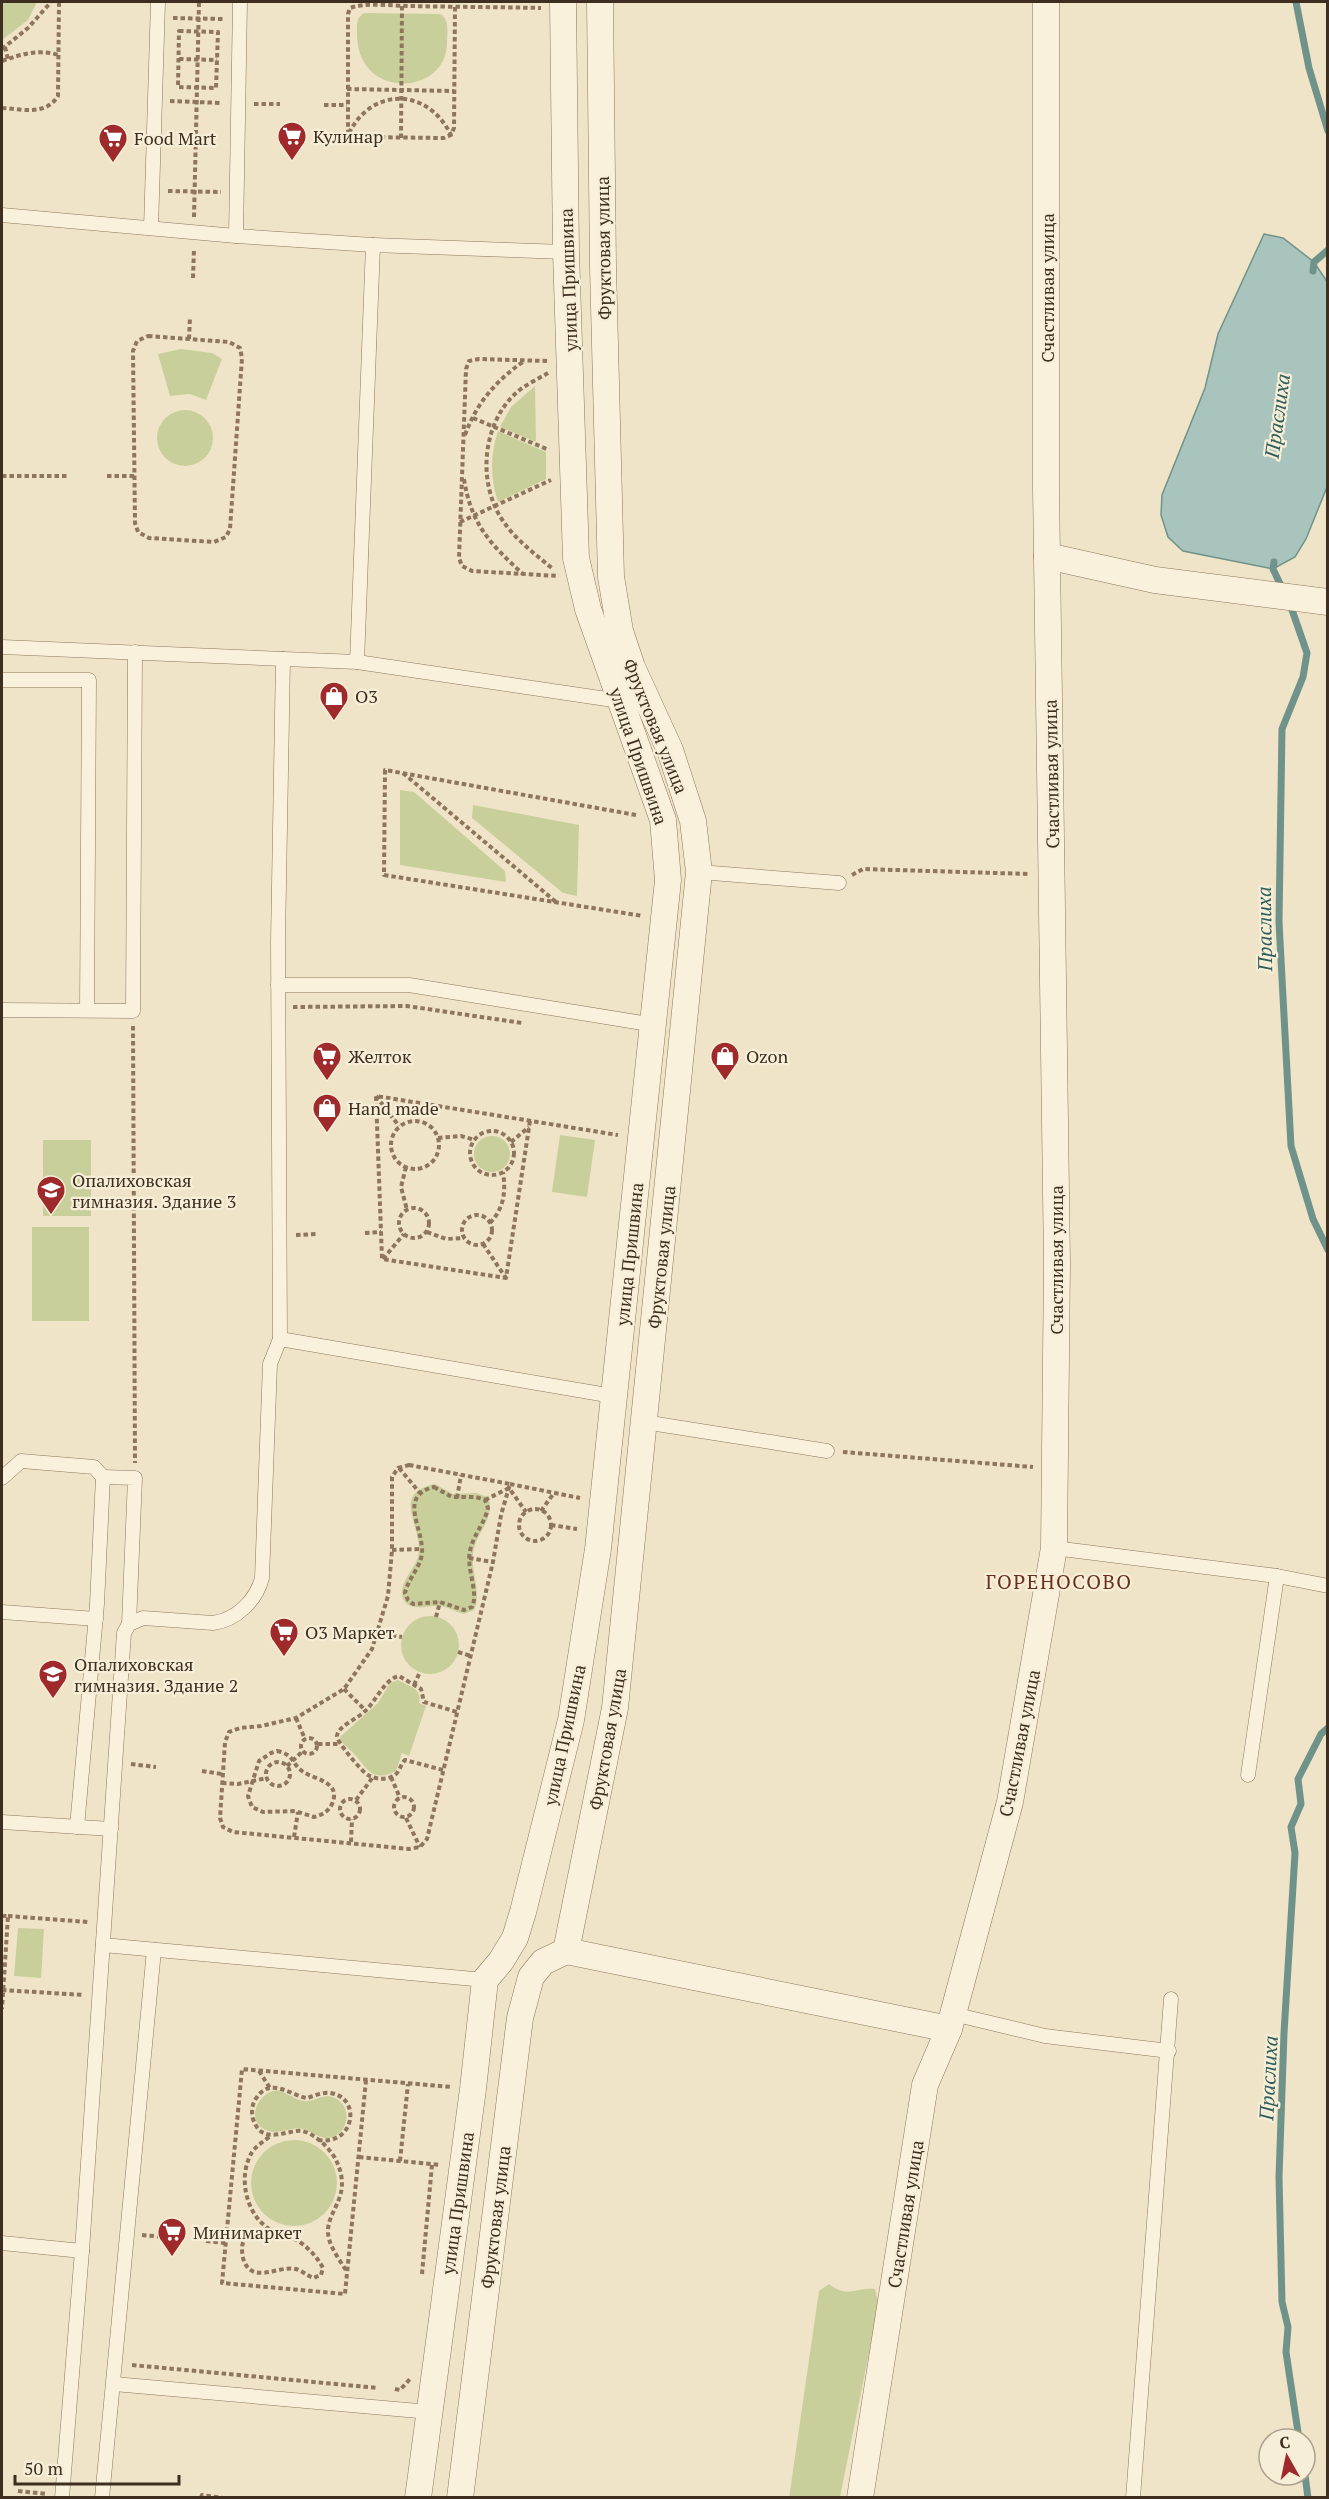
<svg xmlns="http://www.w3.org/2000/svg" width="1329" height="2499" font-family="'PT Serif',serif">
<rect width="100%" height="100%" fill="#f0e4c8"/>
<g fill="#c9cf9b">
<path d="M2,2H37L28,20L2,40Z"/>
<path d="M364,13L440,14C450,19 447,34 447,44C445,97 356,100 357,33C357,24 356,18 364,13Z"/>
<path d="M181,349L212,353L222,359L206,400L190,394L170,396L158,354Z"/>
<path d="M535,386L536,442L500,427L511,407Z"/>
<circle cx="185" cy="438" r="28"/>
<path d="M498,431L546,452V479L498,502C490,478 490,455 498,431Z"/>
<path d="M400,790L414,792L505,871L506,882L400,865Z"/>
<path d="M473,805L579,825L577,896L563,893L472,818Z"/>
<path d="M560,1135L595,1140L587,1197L552,1192Z"/>
<circle cx="492" cy="1154" r="18"/>
<rect x="43" y="1140" width="48" height="76"/>
<rect x="32" y="1227" width="57" height="94"/>
<path d="M435,1484L453,1494L476,1493L488,1497C496,1519 476,1531 473,1554C471,1572 482,1594 474,1610L464,1614C455,1612 447,1606 438,1606C429,1605 413,1611 406,1603C393,1590 414,1570 418,1557C425,1527 388,1494 435,1484Z"/>
<circle cx="430" cy="1645" r="29"/>
<path d="M398,1680C409,1686 423,1689 419,1703L426,1706L409,1756L402,1753L396,1771C370,1784 367,1766 352,1752C347,1746 342,1745 340,1737L378,1703L390,1683Z"/>
<path d="M18,1928L44,1929L41,1978L14,1976Z"/>
<path d="M277,2090C288,2093 297,2102 308,2101C318,2100 324,2093 335,2098C354,2107 348,2137 327,2138C318,2138 313,2132 305,2130C293,2125 281,2135 269,2131C244,2124 256,2093 277,2090Z"/>
<circle cx="294" cy="2183" r="43"/>
<path d="M829,2284C849,2299 854,2287 875,2289L878,2301L877,2313L840,2497L789,2498L819,2291Z"/>
</g>
<path fill="#a9c4bc" stroke="#6f938a" stroke-width="1.5" d="M1264,234L1283,238L1314,262L1328,283L1327,487L1306,539L1295,557L1273,569L1183,551L1168,537L1161,515L1162,495L1205,388L1218,334Z"/>
<g fill="none" stroke-linecap="round" stroke-linejoin="round">
<g stroke="#6f938a" stroke-width="7">
<path d="M1296,2L1309,68L1328,131"/>
<path d="M1313,271L1314,262L1328,250"/>
<path d="M1274,562L1273,569L1283,590"/>
<path d="M1291,607L1307,653L1303,677L1282,729L1279,922L1291,1146L1313,1219L1328,1250"/>
<path d="M1299,2439L1286,2352L1288,2327L1282,2302L1279,2177L1284,2033L1295,1853L1291,1827L1301,1804L1298,1779L1321,1734L1328,1728"/>
<path d="M1305,2475L1308,2498"/>
</g>
<g stroke="#8d765c" stroke-width="15">
<g id="service">
<path d="M240,2L236,236L373,245"/>
<path d="M2,215L236,236"/>
<path d="M151,228L158,2"/>
<path d="M2,647L357,662L620,701"/>
<path d="M357,662L373,245L566,252"/>
<path d="M2,680H89L87,1010"/>
<path d="M699,872L839,883"/>
<path d="M278,985H409L655,1025"/>
<path d="M2,1010L133,1011L135,652"/>
<path d="M280,1339L278,941L283,659"/>
<path d="M644,1422L827,1451"/>
<path d="M2,1478L21,1461L94,1467L103,1477"/>
<path d="M1054,1548L1277,1576L1328,1586"/>
<path d="M2,1612L96,1619"/>
<path d="M1248,1775L1277,1576"/>
<path d="M2,1822L111,1829"/>
<path d="M77,1827L97,1604L103,1477L135,1478L129,1624"/>
<path d="M103,1945L485,1980"/>
<path d="M953,2014L1045,2036L1169,2051"/>
<path d="M2,2243L82,2251"/>
<path d="M114,2384L430,2412"/>
<path d="M62,2498L82,2251L124,1633L129,1624L143,1618L213,1623C236,1620 256,1601 262,1578L270,1364L280,1339L613,1396"/>
<path d="M102,2498L154,1950"/>
<path d="M1133,2498L1171,1999"/>
</g>
</g>
<g stroke="#8d765c" stroke-width="27">
<g id="minor">
<path d="M1047,556L1155,580L1328,602"/>
<path d="M566,1951L949,2029"/>
<path d="M418,2498L473,2089L485,1980L501,1961L515,1938L523,1912L571,1720L598,1549L668,880L663,820L588,609L576,558L566,252L563,2"/>
<path d="M460,2498L520,2018L531,1977L543,1962L566,1951L615,1708L699,872L693,821L670,750L632,667L620,631L611,577L603,267L600,2"/>
<path d="M860,2498L925,2085L949,2029L1010,1802L1054,1548L1057,1263L1046,487V2"/>
</g>
</g>
<g stroke="#8d765c" stroke-width="4" stroke-dasharray="4.5 3" stroke-linecap="butt">
<path d="M455,7L454,128L451,135L444,138L356,137L348,134V14L350,8C368,2 391,6 411,6C454,7 498,7 541,8"/>
<path d="M173,18L223,19"/>
<path d="M179,31L218,32L216,88L178,87Z"/>
<path d="M5,47L8,59"/>
<path d="M2,49L28,28L51,2"/>
<path d="M179,59L217,60"/>
<path d="M2,61C22,54 37,49 59,55"/>
<path d="M347,89L454,91"/>
<path d="M170,101L222,103"/>
<path d="M254,104H280"/>
<path d="M324,105H347"/>
<path d="M2,108C22,109 46,116 58,96L59,2"/>
<path d="M349,133C373,86 428,88 451,135"/>
<path d="M401,138L402,6"/>
<path d="M168,191L221,192"/>
<path d="M194,217L199,2"/>
<path d="M193,278L194,249"/>
<path d="M148,336L229,342L240,348L242,358L230,529L226,537L214,542L149,538L138,532L135,523L133,351L137,341Z"/>
<path d="M189,339L190,317"/>
<path d="M547,361L479,359L469,361L466,369L459,558L462,566L472,571L558,576"/>
<path d="M548,373C538,379 525,385 516,393C482,424 477,483 503,521C516,540 535,554 553,569"/>
<path d="M473,418L549,450"/>
<path d="M465,435C477,402 496,381 524,361"/>
<path d="M2,476H69"/>
<path d="M107,476H135"/>
<path d="M464,479C471,524 490,544 523,574"/>
<path d="M460,522L551,480"/>
<path d="M403,773L556,902"/>
<path d="M636,815L385,770L384,875L643,916"/>
<path d="M852,875L863,869L1029,874"/>
<path d="M293,1007L407,1006L522,1023"/>
<path d="M133,1026L135,1463"/>
<path d="M376,1096L399,1126"/>
<circle cx="415" cy="1145" r="24"/>
<path d="M530,1121L506,1278L382,1259L376,1096L618,1135"/>
<circle cx="492" cy="1153" r="22"/>
<path d="M438,1138L461,1136L475,1140"/>
<path d="M511,1142L529,1127"/>
<path d="M406,1167L401,1187L407,1210"/>
<circle cx="414" cy="1223" r="15"/>
<circle cx="477" cy="1230" r="15"/>
<path d="M490,1223C504,1208 506,1192 503,1172"/>
<path d="M427,1232L446,1239L464,1238"/>
<path d="M365,1233L381,1232"/>
<path d="M296,1235L317,1234"/>
<path d="M483,1244L506,1278"/>
<path d="M383,1259L404,1234"/>
<path d="M843,1452L1033,1467"/>
<path d="M409,1465L510,1484L501,1515L493,1562L427,1839L420,1847L409,1849L233,1832L223,1827L220,1818L225,1742L229,1732L240,1728L261,1726L296,1718L344,1689L372,1649L388,1596L392,1550V1477L398,1468Z"/>
<path d="M399,1468L420,1493"/>
<path d="M510,1484L580,1498"/>
<path d="M434,1487L452,1497H476L485,1500L488,1508C485,1523 473,1535 470,1551C466,1569 479,1592 472,1607L464,1610L440,1602L413,1604L408,1600L405,1593C408,1579 420,1568 422,1554C424,1528 397,1496 434,1487Z"/>
<path d="M457,1498L461,1475"/>
<path d="M485,1500L509,1488L526,1512"/>
<circle cx="535" cy="1525" r="16"/>
<path d="M541,1511L554,1493"/>
<path d="M551,1525L577,1529"/>
<path d="M392,1550L421,1549"/>
<path d="M469,1558L493,1562"/>
<path d="M436,1617L440,1602"/>
<path d="M377,1633L402,1637"/>
<path d="M458,1652L471,1656"/>
<path d="M414,1685L420,1672"/>
<path d="M344,1689L366,1711"/>
<path d="M296,1718L305,1739"/>
<circle cx="309" cy="1746" r="8"/>
<path d="M318,1744H338"/>
<path d="M277,1751C295,1755 291,1763 302,1771C314,1780 342,1781 332,1804C328,1812 322,1815 314,1817L295,1811L263,1812L252,1807L248,1796L259,1761L271,1753Z"/>
<circle cx="278" cy="1774" r="12"/>
<path d="M131,1764L156,1767"/>
<path d="M287,1766L303,1751"/>
<path d="M443,1770L405,1760C399,1766 400,1774 391,1777C384,1780 375,1779 368,1775C363,1773 336,1741 337,1736C338,1726 357,1719 364,1712C376,1702 384,1679 399,1676L421,1689L424,1702L457,1712"/>
<path d="M202,1771L222,1774"/>
<path d="M391,1777L400,1798"/>
<path d="M222,1783L238,1784L267,1778"/>
<circle cx="404" cy="1807" r="10"/>
<circle cx="350" cy="1809" r="10"/>
<path d="M356,1800L373,1777"/>
<path d="M406,1818L420,1847"/>
<path d="M294,1837L298,1812"/>
<path d="M351,1842L352,1819"/>
<path d="M2,1916H8L2,2009"/>
<path d="M8,1916L88,1922"/>
<path d="M2,1990L84,1995"/>
<path d="M259,2071L270,2088"/>
<path d="M366,2080L345,2294L222,2283L242,2069L452,2087"/>
<path d="M318,2140C355,2146 362,2097 330,2093C322,2092 314,2096 307,2098C290,2095 271,2077 257,2097C252,2103 251,2112 253,2119C261,2143 280,2133 297,2131C311,2129 330,2148 336,2160C355,2200 322,2211 329,2239C332,2250 341,2262 347,2272"/>
<path d="M359,2157L441,2165"/>
<path d="M400,2161L408,2084"/>
<path d="M269,2230C260,2231 249,2232 244,2240C241,2246 242,2252 243,2258C251,2286 278,2265 296,2269C302,2271 307,2275 313,2278L321,2275L323,2268C315,2253 302,2241 286,2235C281,2233 273,2232 269,2229C246,2214 238,2178 251,2154C254,2147 265,2141 271,2135"/>
<path d="M142,2235L165,2237"/>
<path d="M206,2241L225,2243"/>
<path d="M422,2274L432,2165"/>
<path d="M132,2365L378,2388"/>
<path d="M395,2389L400,2390L410,2379"/>
<path d="M18,2491L47,2494"/>
<path d="M201,2498L202,2495L223,2498"/>
</g>
<use href="#service" stroke="#faf1dc" stroke-width="14"/>
<use href="#minor" stroke="#faf1dc" stroke-width="26"/>
</g>
<defs>
<g id="supermarket-pin" transform="scale(1.5)"><path d="M0 17L-7.5 6A9.5 9.5 0 1 1 7.5 6Z" fill="#9e2a2b" stroke="#f7eed8"/><path d="M-6-5.5h2.5l.6 2H6L4.5 2H-2.5L-4.4-4H-6ZM-1.5 3.2a1.3 1.3 0 1 0 .1 0ZM3 3.2a1.3 1.3 0 1 0 .1 0Z" fill="#fff"/></g>
<g id="shop-pin" transform="scale(1.5)"><path d="M0 17L-7.5 6A9.5 9.5 0 1 1 7.5 6Z" fill="#9e2a2b" stroke="#f7eed8"/><path d="M-5-2.5h2.3a2.7 3.5 0 0 1 5.4 0H5L5.5 6h-11ZM-1.5-2.5h3a1.5 2.3 0 0 0-3 0Z" fill="#fff"/></g>
<g id="school-pin" transform="scale(1.5)"><path d="M0 17L-7.5 6A9.5 9.5 0 1 1 7.5 6Z" fill="#9e2a2b" stroke="#f7eed8"/><path d="M0-5L7-2L0 1L-7-2ZM-4 1L0 2.5L4 1V4Q0 6-4 4Z" fill="#fff"/></g>
</defs>
<g fill-rule="evenodd">
<use href="#supermarket-pin" x="292" y="136"/>
<use href="#supermarket-pin" x="113" y="138"/>
<use href="#shop-pin" x="334" y="696"/>
<use href="#supermarket-pin" x="327" y="1056"/>
<use href="#shop-pin" x="725" y="1056"/>
<use href="#shop-pin" x="327" y="1108"/>
<use href="#school-pin" x="51" y="1190"/>
<use href="#supermarket-pin" x="284" y="1632"/>
<use href="#school-pin" x="53" y="1674"/>
<use href="#supermarket-pin" x="172" y="2232"/>
</g>
<g text-anchor="middle" dominant-baseline="central" stroke-width="4.5" stroke-linejoin="round" paint-order="stroke">
<g font-size="18" fill="#3d2e20" stroke="#f7eed8" text-anchor="start">
<text x="313" y="136">Кулинар</text>
<text x="134" y="138">Food Mart</text>
<text x="355" y="696">О3</text>
<text x="348" y="1056">Желток</text>
<text x="746" y="1056">Ozon</text>
<text x="348" y="1108">Hand made</text>
<text x="72" y="1180">Опалиховская<tspan x="72" dy="21">гимназия. Здание 3</tspan></text>
<text x="305" y="1632">О3 Маркет</text>
<text x="74" y="1664">Опалиховская<tspan x="74" dy="21">гимназия. Здание 2</tspan></text>
<text x="193" y="2232">Минимаркет</text>
</g>
<g font-size="18" fill="#3d2e20" stroke="#f7eed8">
<text transform="translate(603 248) rotate(-91)">Фруктовая улица</text>
<text transform="translate(568 280) rotate(-92)">улица Пришвина</text>
<text transform="translate(1047 288) rotate(-90)">Счастливая улица</text>
<text transform="translate(656 726) rotate(68)">Фруктовая улица</text>
<text transform="translate(639 756) rotate(71)">улица Пришвина</text>
<text transform="translate(1051 774) rotate(-91)">Счастливая улица</text>
<text transform="translate(629 1254) rotate(-84)">улица Пришвина</text>
<text transform="translate(661 1257) rotate(-84)">Фруктовая улица</text>
<text transform="translate(1056 1260) rotate(-90)">Счастливая улица</text>
<text transform="translate(564 1735) rotate(-78)">улица Пришвина</text>
<text transform="translate(607 1739) rotate(-80)">Фруктовая улица</text>
<text transform="translate(1019 1743) rotate(-79)">Счастливая улица</text>
<text transform="translate(457 2203) rotate(-82)">улица Пришвина</text>
<text transform="translate(905 2214) rotate(-81)">Счастливая улица</text>
<text transform="translate(495 2217) rotate(-83)">Фруктовая улица</text>
</g>
<g font-size="20" font-style="italic" fill="#2f5d5a" stroke="#f7eed8">
<text transform="translate(1277 416) rotate(-82)">Праслиха</text>
<text transform="translate(1264 929) rotate(-91)">Праслиха</text>
<text transform="translate(1268 2078) rotate(-87)">Праслиха</text>
</g>
<g font-size="20" letter-spacing="1.5" fill="#6b2e1e" stroke="#f7eed8">
<text x="1059" y="1581">ГОРЕНОСОВО</text>
</g>
</g>
<rect width="1329" height="2499" fill="none" stroke="#3d2e20" stroke-width="6"/>
<g transform="translate(1287 2457) rotate(351)"><circle r="28" fill="#f7eed8" stroke="#ada18e" stroke-width="1.5"/>
<path d="M0-4.5L10 22L0 15L-10 22Z" fill="#9e2a2b"/>
<text y="-9" font-size="16" font-weight="bold" text-anchor="middle" fill="#3d2e20">С</text>
</g>
<path d="M15 2475v9h164v-9" fill="none" stroke="#3d2e20" stroke-width="3"/>
<text x="24" y="2475" font-size="18" fill="#3d2e20" stroke="#f7eed8" stroke-width="4.5" paint-order="stroke">50 m</text>
</svg>
